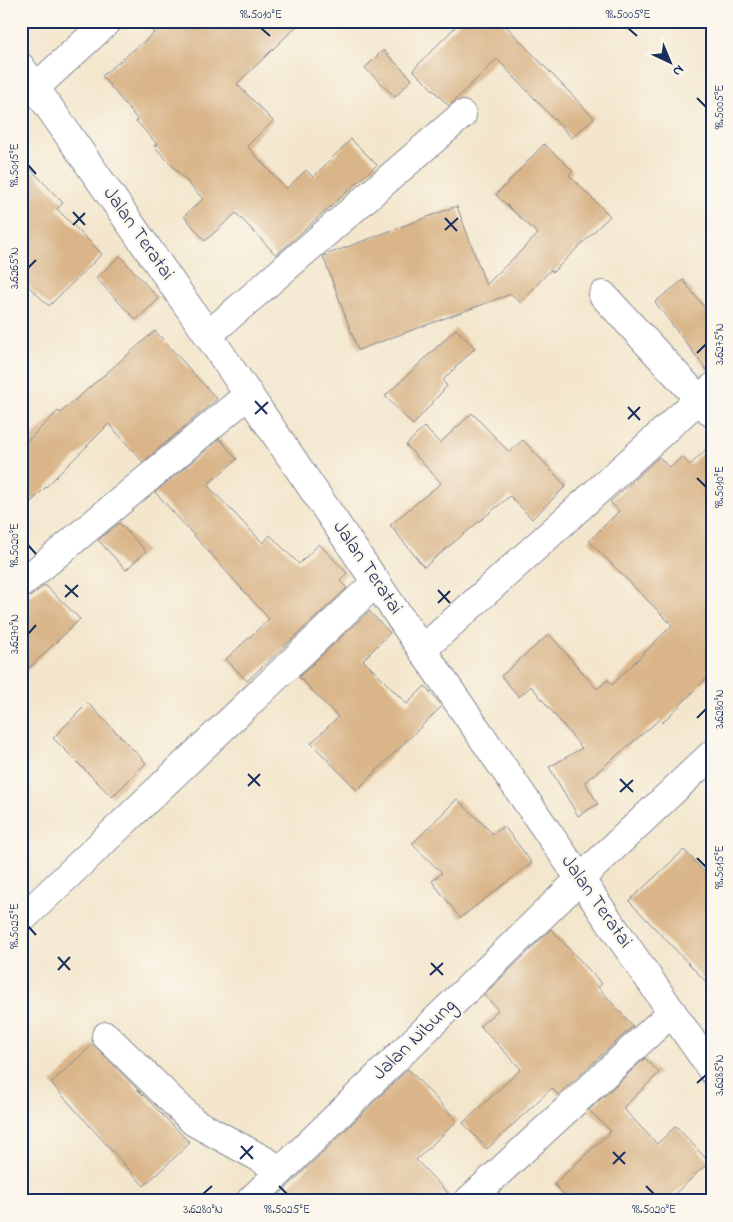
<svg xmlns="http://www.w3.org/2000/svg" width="733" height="1222" font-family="'Indie Flower',sans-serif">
<rect width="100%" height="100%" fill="#fbf7ec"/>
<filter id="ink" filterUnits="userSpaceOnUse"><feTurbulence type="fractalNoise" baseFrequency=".02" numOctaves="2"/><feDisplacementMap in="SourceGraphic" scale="10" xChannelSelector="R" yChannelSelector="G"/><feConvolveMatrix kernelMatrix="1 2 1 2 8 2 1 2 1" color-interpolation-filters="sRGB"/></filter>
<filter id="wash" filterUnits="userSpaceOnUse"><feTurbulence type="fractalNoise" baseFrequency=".0096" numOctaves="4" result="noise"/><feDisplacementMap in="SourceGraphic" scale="20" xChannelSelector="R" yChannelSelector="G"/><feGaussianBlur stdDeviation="1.12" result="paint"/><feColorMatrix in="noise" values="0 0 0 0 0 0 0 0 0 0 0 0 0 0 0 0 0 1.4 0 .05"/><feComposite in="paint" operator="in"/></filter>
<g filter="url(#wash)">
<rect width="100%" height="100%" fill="#f3e6cc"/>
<g id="blocks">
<g fill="#d9b589">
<path d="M144,21H302L237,84L273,121L247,146L286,189L306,170L313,177L351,139L377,165L276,255L236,213L205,241L184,216L203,199L154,146L157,144L136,121L138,120L102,76L154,33Z"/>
<path d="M461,21H501L594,118L572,138L497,59L449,106L413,70Z"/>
<path d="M383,50L412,79L395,97L365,68Z"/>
<path d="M544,144L573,171L569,175L610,216L553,272L550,270L521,303L511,294L358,350L323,256L457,206L486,285L538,234L496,195Z"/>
<path d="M21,159L63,203L57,209L102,254L49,306L21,279Z"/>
<path d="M120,256L159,299L136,320L96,278Z"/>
<path d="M683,280L712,317V373H709L655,302Z"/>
<path d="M456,329L475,348L445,378L443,381L447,386L413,425L385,396Z"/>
<path d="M155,331L217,399L143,462L109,424L21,512V447L58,411L60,413Z"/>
<path d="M472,413L509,452L523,440L566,486L532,519L510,496L424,567L390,525L441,483L406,445L424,427L440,443Z"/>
<path d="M220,439L237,459L207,485L263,543L270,535L299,564L319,544L347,573L340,581L347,588L247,681L226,659L269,619L155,492Z"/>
<path d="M712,444V673L662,723L659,720L585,782L598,804L578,816L549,767L582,748L531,686L519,697L501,676L549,634L597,689L608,680L612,685L672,625L589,541L619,511L610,502L659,457L670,468L682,457L690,465Z"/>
<path d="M119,523L146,551L126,570L98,540Z"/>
<path d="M45,585L80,619L21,676V600L31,596Z"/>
<path d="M369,611L390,633L363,660L407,704L425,686L442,706L357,790L311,743L338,717L299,677Z"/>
<path d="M88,703L146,763L112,797L53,738Z"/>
<path d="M457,799L493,834L504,826L532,863L460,918L432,881L442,873L412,844Z"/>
<path d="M684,850L712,880V988L629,901Z"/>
<path d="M551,929L602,984L598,987L633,1026L558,1095L552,1088L487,1149L463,1123L521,1069L480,1026L498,1010L484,995Z"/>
<path d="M93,1044L190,1143L144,1186L51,1083Z"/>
<path d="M645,1058L659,1073L623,1108L657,1144L676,1126L709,1162L667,1201H570L554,1184L611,1131L589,1110Z"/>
<path d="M408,1069L457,1121L416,1160L453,1198V1201H273Z"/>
</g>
</g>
</g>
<g filter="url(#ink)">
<use href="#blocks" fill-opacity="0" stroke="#878a95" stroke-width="1"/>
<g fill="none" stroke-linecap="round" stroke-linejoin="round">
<g stroke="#878a95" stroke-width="30">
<g id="minor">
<path d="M21,67L208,335L422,650L712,1070"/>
<path d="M35,88L108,21"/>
<path d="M603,295L699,399L712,388"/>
<path d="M208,335L462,115"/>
<path d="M21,584L249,394"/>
<path d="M422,650L699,399L712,413"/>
<path d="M21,920L376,582"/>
<path d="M106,1036L194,1122L282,1170"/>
<path d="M250,1201L580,879L712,754"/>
<path d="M468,1201L672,1012"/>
</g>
</g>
<use href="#minor" stroke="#fff" stroke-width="28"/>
</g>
</g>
<path fill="none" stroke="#1b2f5e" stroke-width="2" d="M261,28L270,36M628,28L637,36M697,98L706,107M28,165L36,174M73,212L85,225M445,218L457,231M73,225L85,213M445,230L458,218M28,268L36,260M697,353L706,344M255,401L267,414M628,407L640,420M255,414L268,402M628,419L640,407M697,478L706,487M28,545L36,554M65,585L78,597M438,590L450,603M65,597L78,585M438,603L450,591M28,634L36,625M697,718L706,709M248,774L260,786M620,779L633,792M248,786L260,774M620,792L633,780M697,858L706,867M28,926L36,935M58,957L70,970M431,963L443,975M58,970L70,957M430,975L443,963M697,1083L706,1075M241,1146L253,1159M613,1152L625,1164M240,1159L253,1146M613,1164L625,1152M279,1186L287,1194M646,1186L654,1194M203,1194L212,1186"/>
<g text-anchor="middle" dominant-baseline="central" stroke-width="4.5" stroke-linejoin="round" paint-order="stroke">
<g font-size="20" fill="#1b2f5e" stroke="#fbf7ec">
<text transform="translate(138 234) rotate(55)">Jalan Teratai</text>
<text transform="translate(367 568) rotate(56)">Jalan Teratai</text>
<text transform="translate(596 902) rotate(55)">Jalan Teratai</text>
<text transform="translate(415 1040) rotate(-44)">Jalan Nibung</text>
</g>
</g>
<rect width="733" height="1222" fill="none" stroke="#fbf7ec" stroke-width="55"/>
<g transform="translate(670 62) rotate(136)" stroke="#fbf7ec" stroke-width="4" paint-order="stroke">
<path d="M0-4L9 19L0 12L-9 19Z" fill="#1b2f5e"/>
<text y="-8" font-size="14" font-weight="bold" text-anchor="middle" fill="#1b2f5e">N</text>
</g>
<rect x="28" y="28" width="678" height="1166" fill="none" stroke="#1b2f5e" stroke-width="2"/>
<g font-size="12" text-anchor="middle" fill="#1b2f5e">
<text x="261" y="18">98.5010°E</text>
<text x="628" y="18">98.5005°E</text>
<text transform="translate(719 107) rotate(-90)" y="4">98.5005°E</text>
<text transform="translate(14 165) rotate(-90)" y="4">98.5015°E</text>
<text transform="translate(14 268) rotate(-90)" y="4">3.6265°N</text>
<text transform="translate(719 344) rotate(-90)" y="4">3.6275°N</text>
<text transform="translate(719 487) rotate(-90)" y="4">98.5010°E</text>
<text transform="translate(14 545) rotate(-90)" y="4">98.5020°E</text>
<text transform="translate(14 634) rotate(-90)" y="4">3.6270°N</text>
<text transform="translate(719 709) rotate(-90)" y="4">3.6280°N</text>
<text transform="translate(719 867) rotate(-90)" y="4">98.5015°E</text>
<text transform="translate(14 926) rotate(-90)" y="4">98.5025°E</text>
<text transform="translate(719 1075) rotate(-90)" y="4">3.6285°N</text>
<text x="203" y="1213">3.6280°N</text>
<text x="287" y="1213">98.5025°E</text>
<text x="654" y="1213">98.5020°E</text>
</g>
</svg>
